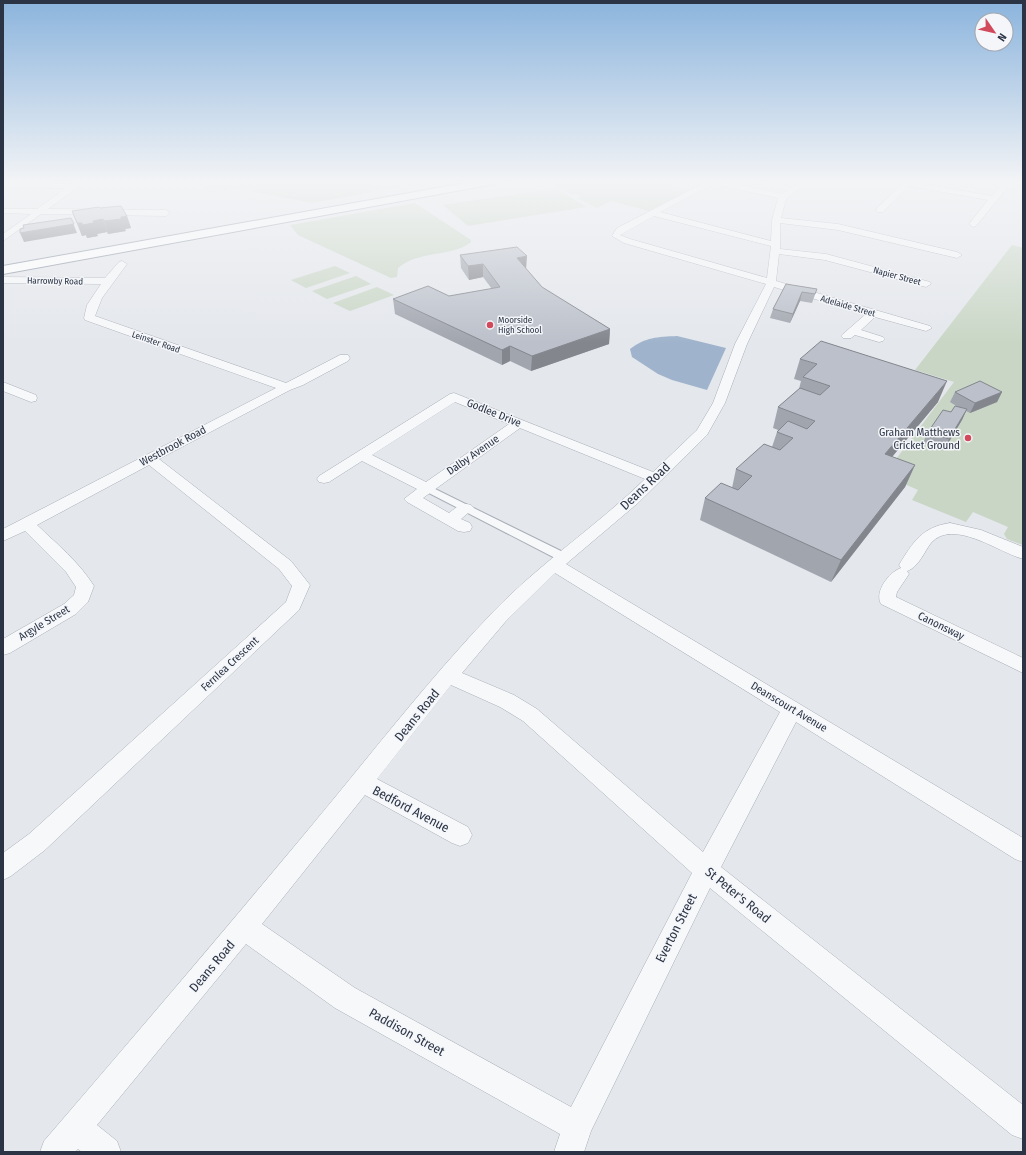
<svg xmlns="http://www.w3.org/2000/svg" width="1026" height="1155" font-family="'Fira Sans Condensed',sans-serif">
<rect width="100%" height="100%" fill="#e4e7ec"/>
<g fill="#c9d6c5">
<path d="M216,181H434L312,203L238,189L214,192L201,190Z"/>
<path d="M551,181H653L690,190L649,211L611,201L597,208L577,198L581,197L576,194L572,195Z"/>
<path d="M556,188L586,207L468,226L443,205Z"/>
<path d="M415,203L471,240V242C453,257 418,250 398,268L397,277L391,278L298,235L290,225Z"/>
<path d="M1012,245L1023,248V545L1007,539L1004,534L1008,527L973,512L966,522L912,500L918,490L884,475L954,382L915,370Z"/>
<path d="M335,266L350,273L306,288L291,280Z"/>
<path d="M356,276L371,284L327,299L312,291Z"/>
<path d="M377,287L394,295L350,311L333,303Z"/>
</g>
<path fill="#9fb4cc" d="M677,336L726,348L707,390L672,380L658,374L632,357L630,349C646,337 657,337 677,336Z"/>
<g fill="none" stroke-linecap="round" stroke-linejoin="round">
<g stroke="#a9aeb7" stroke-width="2">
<path id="pedestrian" d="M427,485L567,554L569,557L567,560H559L423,490L422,488Z"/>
</g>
<g stroke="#a9aeb7" stroke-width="1">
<g id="minor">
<path d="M701,181H724L782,194L800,181H809L786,199L781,218L838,224L957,252L962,255L957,258L838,230L780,223V249L826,254L930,282L931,284L926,287L825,260L779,254L776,281L930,326L932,328L926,331L875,317L861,330L883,337L885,339L883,341L879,342L855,335L851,338H843L841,336L843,334L866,314L774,287L747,344L725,403L707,435L638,503L566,564L1023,838V862L1015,859L796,722L721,867L1023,1105V1139L1012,1135L710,888L591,1131L584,1152H554L560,1134L335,1008L246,944L97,1125L117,1141L121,1152H82L78,1149L75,1152H40L44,1141C131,1040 218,938 303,836C366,761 425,683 493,612C540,563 597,526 645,479L520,428L423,498L449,513C457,507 462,502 471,505L474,508L461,519L470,523L472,527L470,531L464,532L458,531L407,502L404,499L417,489L362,461L329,482L324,483L319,482L317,479L319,476L450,394L454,393L653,472L697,430L713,403L735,344L766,284L624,243L612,236L617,228L704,183ZM713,184L778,198L772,220L771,241L660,212ZM654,216L771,246L767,278L630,239L620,235ZM455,402L509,424L426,482L372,455ZM555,573L780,712L703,852L537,709L514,695L462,673L506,621ZM451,685L500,707L523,721L692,873L571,1107L355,988L262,924L365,795L452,843L460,846L468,843L472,835L468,827L377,779Z"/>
<path d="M888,181H914L913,182L992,196L1005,181L1012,182L976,226L973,227L969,224L988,200L909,186L883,212H877L876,210L877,208L901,185Z"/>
<path d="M3,183L77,184V188L48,209L166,210L170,213L166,216L41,214L3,241V234L31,214L3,213V209H37L66,188L3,187Z"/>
<path d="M122,261L127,264L102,298L95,316L286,383L340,355H348L350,358L348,361L303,385L290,390L159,459L291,561L310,585L299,610L45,850L11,876L3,880V853L29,834L286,602L292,586L279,569L149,465L37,525C57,544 79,562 94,586L88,602L76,614L10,653L3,655V639L64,604L74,595L76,587L66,572L25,531L3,541V529L276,388L85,320L84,318L87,305L101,284L3,283V277L105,278L119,262Z"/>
<path d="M3,382L36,395L37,398L36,401L31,402L3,391Z"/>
<path d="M950,523L981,530L1023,547V559C998,552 953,518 931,543C924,552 919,567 907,571L909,574L897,592L896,597L1023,658V673L881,604C874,592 889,572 901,568L899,565C913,542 922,527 950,523Z"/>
</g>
</g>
<g stroke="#8b94a3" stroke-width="2">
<path id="trunk" d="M476,181H499L494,184L3,274V266Z"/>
</g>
<use href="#pedestrian" fill="#f7f8fa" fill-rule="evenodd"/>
<use href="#minor" fill="#f7f8fa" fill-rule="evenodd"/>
<use href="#trunk" fill="#fff" fill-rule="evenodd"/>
</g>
<g fill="#a1a5ae">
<path d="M100,208L127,216L131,228L125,229L126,231L108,234L107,232L97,234L98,236L87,238L86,235L82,236L72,211Z"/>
<path d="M460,255L526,269L542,287L610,329L609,344L531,371L510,361L502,365L395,314L393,299L449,296L492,289L483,277L469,280L461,268Z"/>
<path d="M786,284L817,289L812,303L800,301L790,323L770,318L773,309Z"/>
<path d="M800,359L938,402L892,457L915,465L905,487L831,582L700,520L705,498L732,488L736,469L772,447L777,432L778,430L773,428L778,407L799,389L801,381L794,379Z"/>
<path d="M955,392H1002L997,402L970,413L966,411L962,420L944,450L923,443L928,432L958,407L950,402Z"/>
</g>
<g fill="#83868d">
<path d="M127,216L131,228L125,229L126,231L108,234L104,221Z"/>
<path d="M71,218L77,233L24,242L20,233Z"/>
<path d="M103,219L107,232L97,234L98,236L87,238L86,235L82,236L77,223Z"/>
<path d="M527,256L526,270L517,258Z"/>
<path d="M483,264V277L469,280L468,266Z"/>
<path d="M802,292L800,301L790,323L793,314Z"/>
<path d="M610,329L609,344L531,371L532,356Z"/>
<path d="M510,346V361L502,365V350Z"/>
<path d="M947,381L938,402L876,476L885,454Z"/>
<path d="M1002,392L997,402L970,413L975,403Z"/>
<path d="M967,409L962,420L944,450L949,439Z"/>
<path d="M915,465L905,487L831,582L841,560Z"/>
</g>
<g fill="#bbc0ca" stroke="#83868d">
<path d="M121,206L127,216L121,217V219L104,221L103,219L93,221L94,223L82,225V223H77L72,211L99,207L100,208Z"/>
<path d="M71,218L74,224L20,233V229L24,228L23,225Z"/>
<path d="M517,247L527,256L517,258L542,287L610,329L532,356L510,346L502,350L393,299L428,286L449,296L500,287L483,264L468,266L460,255Z"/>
<path d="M786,284L817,289L815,294L802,292L793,314L773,309Z"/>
<path d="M821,341L947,381L885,454L915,465L841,560L705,498L721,483L738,490L752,476L736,469L764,444L780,450L793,438L777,432L788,421L807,429L815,421L778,407L800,388L820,395L830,386L803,377L817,364L800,359Z"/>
<path d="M980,381L1002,392L975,403L955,392Z"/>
<path d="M955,406L967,409L949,439L928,432L943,410L951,412Z"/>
</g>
<linearGradient id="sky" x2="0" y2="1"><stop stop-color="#8bb4dd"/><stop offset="0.53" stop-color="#f3f4f6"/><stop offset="1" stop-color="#f3f4f6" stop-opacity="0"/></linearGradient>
<rect width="1026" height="343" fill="url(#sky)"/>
<g fill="#d1495b" stroke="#f4f6f9" stroke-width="1.5">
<circle cx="490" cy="325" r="4"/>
<circle cx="968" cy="438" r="4"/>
</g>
<g text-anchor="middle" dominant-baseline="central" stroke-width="3" stroke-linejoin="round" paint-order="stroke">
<g font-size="9" fill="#2b3445" stroke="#f4f6f9">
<text transform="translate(897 276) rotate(15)">Napier Street</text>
<text transform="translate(55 281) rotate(1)">Harrowby Road</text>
<text transform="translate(848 306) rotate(16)">Adelaide Street</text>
<text transform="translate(156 342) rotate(19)">Leinster Road</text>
</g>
<g font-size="9" fill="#2b3445" stroke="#f4f6f9" text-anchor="start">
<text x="498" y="320">Moorside<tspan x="498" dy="10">High School</tspan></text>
</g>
<g font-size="11" fill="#2b3445" stroke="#f4f6f9">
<text transform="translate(494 413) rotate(22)">Godlee Drive</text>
<text transform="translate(173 446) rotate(-28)">Westbrook Road</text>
<text transform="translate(473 455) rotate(-35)">Dalby Avenue</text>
<text transform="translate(44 623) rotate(-31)">Argyle Street</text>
<text transform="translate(941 626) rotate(26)">Canonsway</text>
<text transform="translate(230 664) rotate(-43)">Fernlea Crescent</text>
<text transform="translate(789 707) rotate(31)">Deanscourt Avenue</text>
</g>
<g font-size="11" fill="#2b3445" stroke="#f4f6f9" text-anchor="end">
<text x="960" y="432">Graham Matthews<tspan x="960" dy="13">Cricket Ground</tspan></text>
</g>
<g font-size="13" fill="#2b3445" stroke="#f4f6f9">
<text transform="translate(645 486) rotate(-43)">Deans Road</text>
<text transform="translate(417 715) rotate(-51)">Deans Road</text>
<text transform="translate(411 809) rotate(28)">Bedford Avenue</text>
<text transform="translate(738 895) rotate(39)">St Peter's Road</text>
<text transform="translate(676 928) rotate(-63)">Everton Street</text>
<text transform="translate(212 966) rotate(-50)">Deans Road</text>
<text transform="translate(407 1032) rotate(29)">Paddison Street</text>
</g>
</g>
<rect width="1026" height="1155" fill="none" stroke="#2b3445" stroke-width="8"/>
<g transform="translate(994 32) rotate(124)"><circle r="19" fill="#f4f6f9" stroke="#a4a8b1"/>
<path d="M0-3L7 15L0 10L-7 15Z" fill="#d1495b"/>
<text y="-6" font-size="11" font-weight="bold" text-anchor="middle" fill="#2b3445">N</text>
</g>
</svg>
